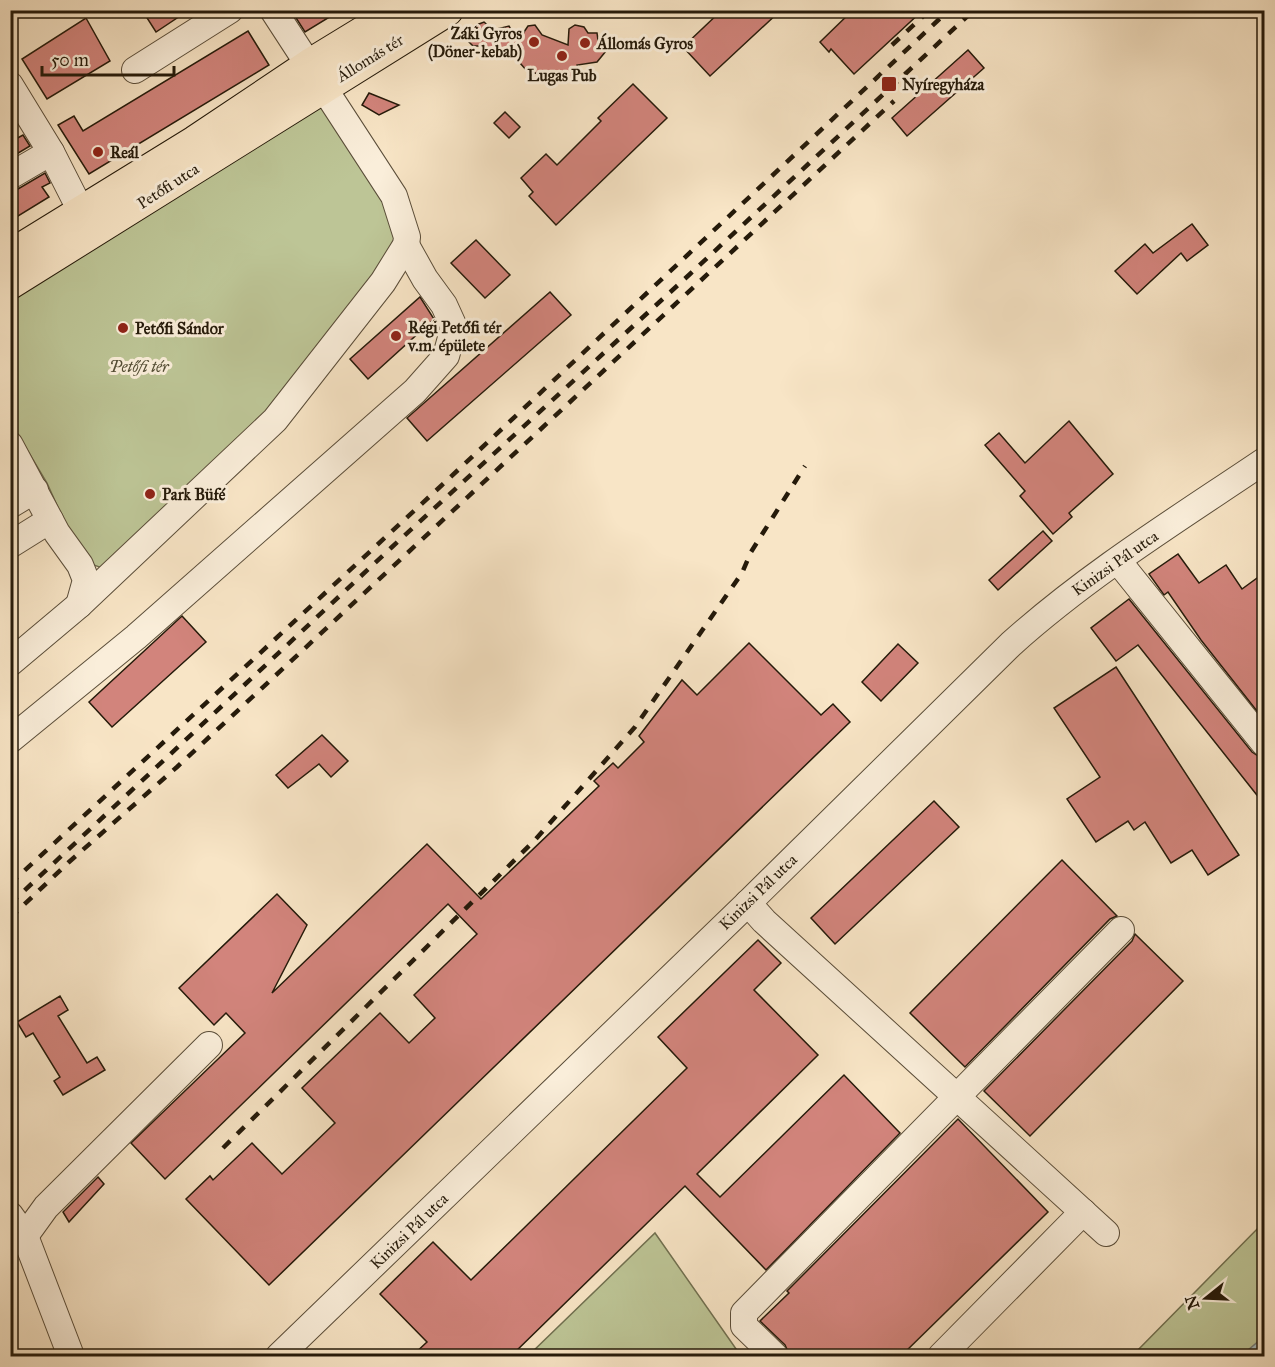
<svg xmlns="http://www.w3.org/2000/svg" width="1275" height="1367" font-family="'IM FELL Great Primer',serif">
<rect width="100%" height="100%" fill="#f8e5c6"/>
<filter id="stains"><feTurbulence type="fractalNoise" baseFrequency=".00333" numOctaves="4"/><feColorMatrix values="0 0 0 0 .2 0 0 0 0 .09 0 0 0 0 .02 0 0 0 .5 -.17"/></filter>
<radialGradient id="worn" r=".72"><stop offset=".6" stop-color="#630" stop-opacity="0"/><stop offset="1" stop-color="#630" stop-opacity=".3"/></radialGradient>
<g fill="#bdc596" stroke="#717050" stroke-width="1.5">
<path d="M326,100L403,231L320,360L108,570L82,561L47,483L11,423V295Z"/>
<path d="M1264,1222V1356H1132Z"/>
<path d="M655,1233L741,1356H528Z"/>
</g>
<path fill="#a3bcc1" stroke="#717b78" stroke-width="1.5" d="M1264,1326V1356H1241L1261,1339Z"/>
<g fill="#d2847c" stroke="#251a0a" stroke-width="1.5">
<path d="M142,10H189L156,32Z"/>
<path d="M291,10H341L305,32Z"/>
<path d="M722,10H781L710,76L683,47Z"/>
<path d="M853,10H923L854,74L831,49L829,52L820,42Z"/>
<path d="M86,18L110,61L47,99L22,59Z"/>
<path d="M484,22L493,30L509,26L518,41L528,26L535,25L542,35L568,45L569,29L575,25L584,27L588,33H597L598,40H615L597,62L577,65L580,77L566,83L562,75H548L528,72L512,54L499,55L486,46H473L468,41L469,32L479,24Z"/>
<path d="M248,31L269,65L89,174L58,125L74,116L83,131Z"/>
<path d="M968,50L984,68L907,136L892,118Z"/>
<path d="M633,84L667,118L556,225L529,196L533,192L521,178L546,154L557,165L601,121L598,118Z"/>
<path d="M369,93L399,105L379,115L362,105Z"/>
<path d="M505,112L520,127L509,138L494,123Z"/>
<path d="M10,134L14,140L23,135L30,146L10,158Z"/>
<path d="M45,173L50,183L42,187L49,197L10,221V191L18,189Z"/>
<path d="M1192,224L1208,245L1187,261L1181,253L1137,294L1115,271L1145,244L1153,253Z"/>
<path d="M476,240L510,275L485,298L451,263Z"/>
<path d="M550,292L571,315L427,441L407,418Z"/>
<path d="M420,297L434,319L368,379L350,359Z"/>
<path d="M1069,421L1113,474L1069,513L1072,517L1053,534L1020,496L1025,491L985,445L999,433L1025,463Z"/>
<path d="M1043,531L1052,541L998,590L989,580Z"/>
<path d="M1178,554L1199,583L1226,565L1242,589L1264,573V720L1201,640L1168,592L1164,595L1149,574Z"/>
<path d="M1129,599L1252,752L1264,760V804L1138,645L1116,661L1091,628Z"/>
<path d="M182,616L206,642L112,727L89,702Z"/>
<path d="M749,643L821,715L833,704L850,722L269,1285L186,1199L210,1176L213,1180L252,1143L282,1174L335,1123L302,1088L380,1013L409,1043L435,1018L414,995L477,934L448,904L165,1179L131,1143L245,1033L226,1013L214,1025L179,988L277,894L307,925L272,993L427,844L481,899L599,786L594,781L613,763L618,768L644,742L639,736L682,680L697,695Z"/>
<path d="M898,644L918,663L881,701L862,682Z"/>
<path d="M1116,667L1239,855L1208,875L1192,850L1171,863L1145,822L1134,830L1128,821L1096,842L1067,799L1100,777L1054,708Z"/>
<path d="M322,735L348,761L331,777L319,764L288,788L276,775Z"/>
<path d="M934,801L959,827L835,944L811,918Z"/>
<path d="M1062,860L1117,916L1110,919L965,1067L910,1013Z"/>
<path d="M1135,934L1183,981L1030,1136L984,1091L1132,941Z"/>
<path d="M758,940L781,963L754,990L818,1055L697,1174L720,1197L844,1075L900,1133L766,1270L685,1186L511,1356H412L427,1342L380,1294L433,1242L471,1280L687,1068L658,1037Z"/>
<path d="M60,996L68,1010L58,1016L87,1063L97,1057L105,1070L63,1095L54,1081L60,1077L33,1033L26,1037L17,1022Z"/>
<path d="M958,1119L1048,1212L901,1356H790L785,1345L760,1321L789,1293L787,1291Z"/>
<path d="M98,1177L104,1184L69,1222L63,1212Z"/>
</g>
<g fill="none" stroke-linecap="round" stroke-linejoin="round">
<g stroke="#5a4d39" stroke-width="28">
<g id="minor">
<path d="M135,70L230,10"/>
<path d="M10,85L51,152L82,213"/>
<path d="M10,176L51,152"/>
<path d="M10,445L57,533L80,565L86,580L79,605"/>
<path d="M10,505L35,490"/>
<path d="M10,545L50,520"/>
<path d="M1118,561L1264,743"/>
<path d="M10,663L79,605L275,420L383,282L406,245L407,237L394,196L273,10"/>
<path d="M10,740L136,637L415,391L446,356L454,327L444,305L425,279L406,245"/>
<path d="M748,903L764,921L1106,1233"/>
<path d="M10,1215L25,1236L71,1356"/>
<path d="M25,1236L46,1207L209,1045"/>
<path d="M279,1356L748,903L1011,644C1089,574 1178,519 1264,461"/>
<path d="M775,1356L744,1326V1313L1121,930"/>
<path d="M941,1356L1083,1212"/>
</g>
</g>
<g stroke="#251a0a" stroke-width="34">
<g id="major">
<path d="M10,256L195,142L310,65L400,10"/>
<path d="M10,283L447,10"/>
</g>
</g>
<use href="#minor" stroke="#faeeda" stroke-width="26"/>
<use href="#major" stroke="#f8e5c6" stroke-width="32"/>
<g stroke="#251a0a" stroke-width="4.5" stroke-dasharray="10 10" stroke-linecap="butt">
<path d="M892,45L930,10"/>
<path d="M10,884L442,485L949,10"/>
<path d="M10,904L392,547L690,274L974,10"/>
<path d="M10,918L69,862L177,767L894,101"/>
<path d="M223,1148L535,840L635,727L742,573L751,552L805,466"/>
</g>
</g>
<g fill="#8f2418" stroke="#faeeda" stroke-width="2">
<circle cx="534" cy="42" r="6"/>
<circle cx="585" cy="43" r="6"/>
<circle cx="562" cy="56" r="6"/>
<rect x="881" y="76" width="16" height="16" rx="3"/>
<circle cx="98" cy="152" r="6"/>
<circle cx="123" cy="328" r="6"/>
<circle cx="396" cy="336" r="6"/>
<circle cx="150" cy="494" r="6"/>
</g>
<g text-anchor="middle" dominant-baseline="central" stroke-width="6" stroke-linejoin="round" paint-order="stroke">
<g font-size="16" font-weight="bold" fill="#251a0a" stroke="#faeeda" text-anchor="start">
<text x="522" y="33" text-anchor="end">Záki Gyros<tspan x="522" dy="18">(Döner-kebab)</tspan></text>
<text x="597" y="43">Állomás Gyros</text>
<text x="562" y="75" text-anchor="middle">Lugas Pub</text>
<text x="902" y="84">Nyíregyháza</text>
<text x="110" y="152">Reál</text>
<text x="408" y="327">Régi Petőfi tér<tspan x="408" dy="18">v.m. épülete</tspan></text>
<text x="135" y="328">Petőfi Sándor</text>
<text x="162" y="494">Park Büfé</text>
</g>
<g font-size="16" fill="#251a0a" stroke="#faeeda">
<text transform="translate(370 58) rotate(-32)">Állomás tér</text>
<text transform="translate(168 186) rotate(-33)">Petőfi utca</text>
<text transform="translate(1115 563) rotate(-35)">Kinizsi Pál utca</text>
<text transform="translate(758 892) rotate(-44)">Kinizsi Pál utca</text>
<text transform="translate(409 1231) rotate(-44)">Kinizsi Pál utca</text>
</g>
<g font-size="16" font-style="italic" fill="#534d34" stroke="#faeeda">
<text x="139" y="366">Petőfi tér</text>
</g>
</g>
<rect width="1275" height="1367" fill="none" stroke="#f8e5c6" stroke-width="36"/>
<rect x="12" y="12" width="1251" height="1343" fill="none" stroke="#251a0a" stroke-width="3"/>
<rect x="18" y="18" width="1239" height="1331" fill="none" stroke="#251a0a" stroke-width="1.5"/>
<g transform="translate(1206 1298) rotate(252)" stroke="#faeeda" stroke-width="4.5" paint-order="stroke">
<path d="M0-4.5L10 22L0 15L-10 22Z" fill="#251a0a"/>
<text y="-9" font-size="16" font-weight="bold" text-anchor="middle" fill="#251a0a">N</text>
</g>
<path d="M42 66v9h132v-9" fill="none" stroke="#251a0a" stroke-width="3"/>
<text x="51" y="66" font-size="18" fill="#251a0a" stroke="#faeeda" stroke-width="4.5" paint-order="stroke">50 m</text>
<rect width="100%" height="100%" filter="url(#stains)"/>
<rect width="100%" height="100%" fill="url(#worn)"/>
</svg>
